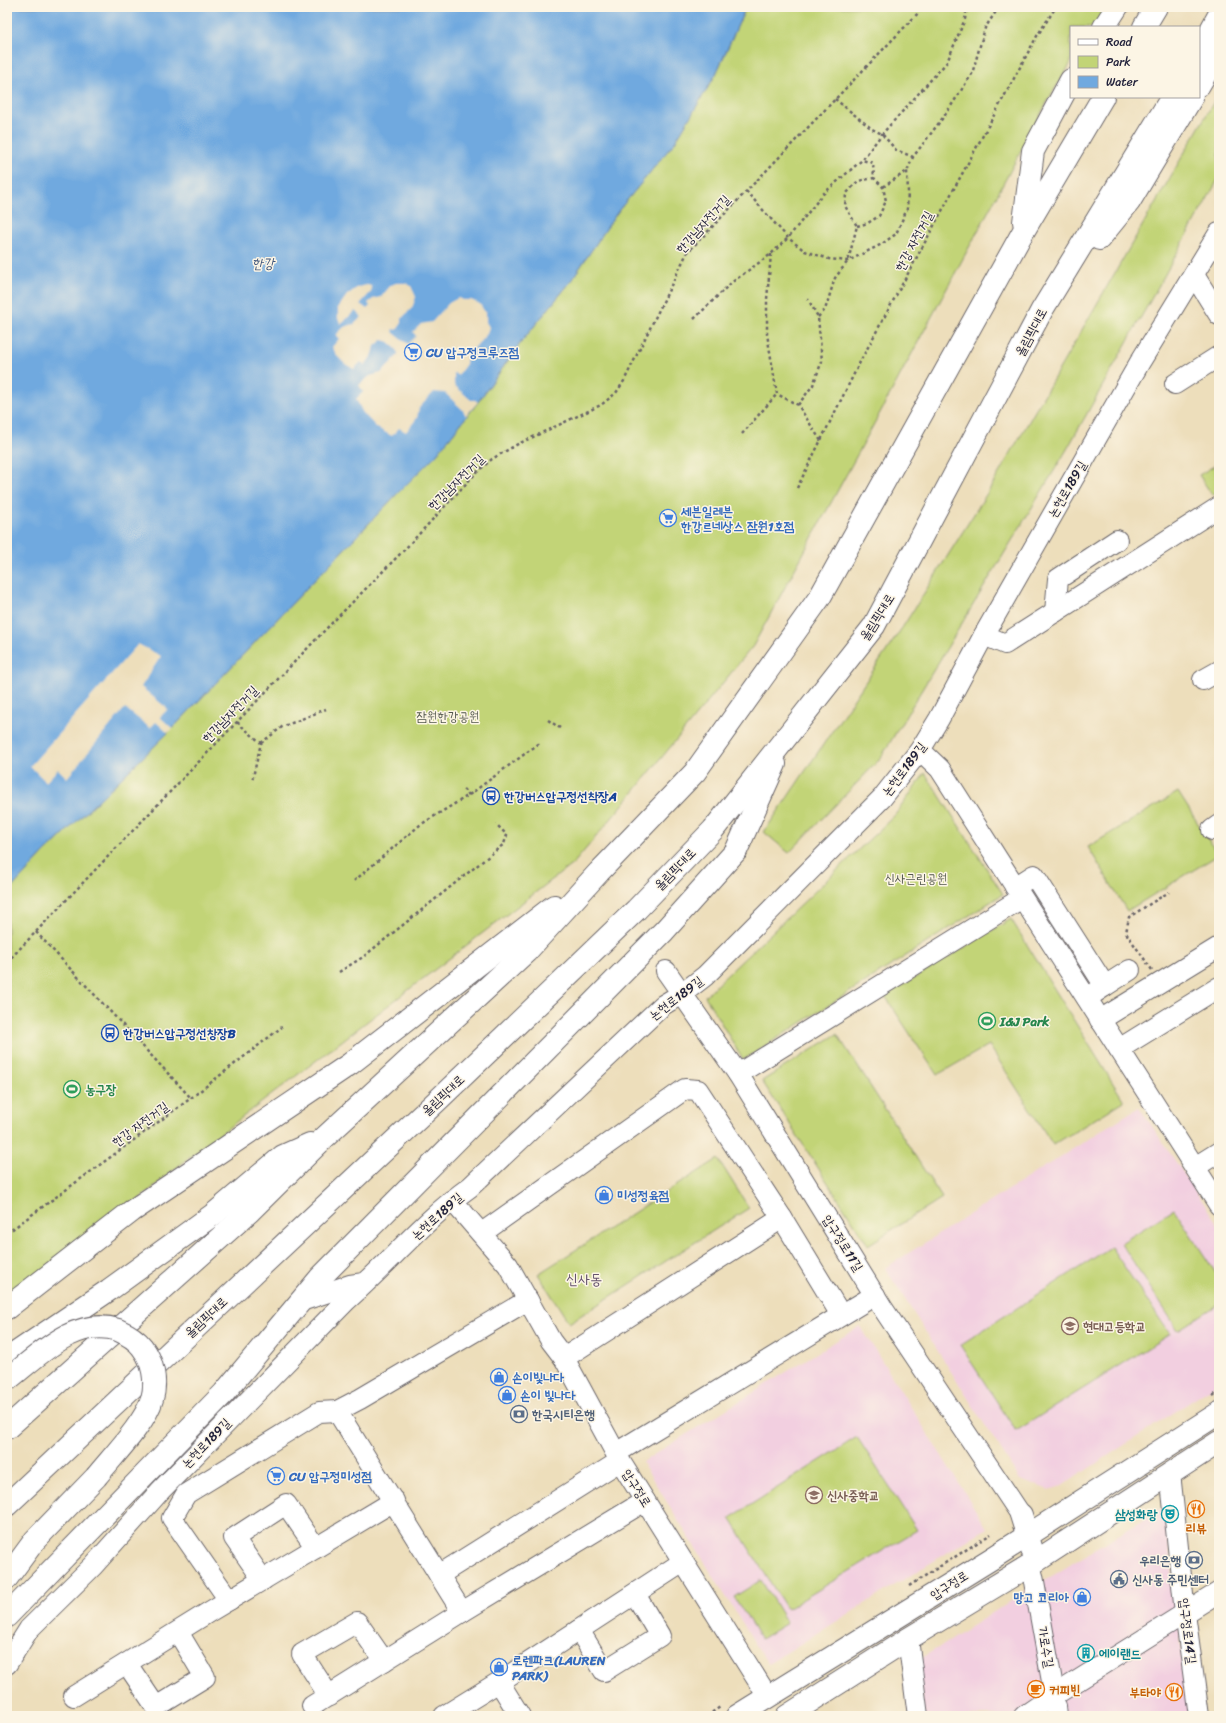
<svg xmlns="http://www.w3.org/2000/svg" width="1226" height="1723" font-family="Sriracha,'Poor Story',sans-serif">
<rect width="100%" height="100%" fill="#fcf5e5"/>
<filter id="ink" filterUnits="userSpaceOnUse"><feTurbulence type="fractalNoise" baseFrequency=".025" numOctaves="2"/><feDisplacementMap in="SourceGraphic" scale="8" xChannelSelector="R" yChannelSelector="G"/><feConvolveMatrix kernelMatrix="1 2 1 2 8 2 1 2 1" color-interpolation-filters="sRGB"/></filter>
<filter id="wash" filterUnits="userSpaceOnUse"><feTurbulence type="fractalNoise" baseFrequency=".012" numOctaves="4" result="noise"/><feDisplacementMap in="SourceGraphic" scale="16" xChannelSelector="R" yChannelSelector="G"/><feGaussianBlur stdDeviation="0.9" result="paint"/><feColorMatrix in="noise" values="0 0 0 0 0 0 0 0 0 0 0 0 0 0 0 0 0 1.4 0 .05"/><feComposite in="paint" operator="in"/></filter>
<g filter="url(#wash)">
<rect width="100%" height="100%" fill="#eddebb"/>
<g fill="#f2cfe0">
<path d="M1139,1107L1219,1226V1383L1062,1486L1049,1490L1020,1480L885,1268Z"/>
<path d="M860,1326L987,1528L768,1664L642,1462Z"/>
<path d="M1164,1507L1190,1716H924L917,1661L1000,1608Z"/>
</g>
<g fill="#c2d477" stroke="#727b59">
<path d="M746,7H1106L1093,27H1071V63L1051,95L875,422L753,646L636,789L574,863L176,1168L7,1311V893L44,853L168,733L397,494L436,455L478,402L522,341L568,285L619,210L675,142L716,74Z"/>
<path d="M1219,93V178L1066,451L880,759L789,853L764,832L904,625L991,487Z"/>
<path d="M1219,463V491L1212,495L1199,475Z"/>
<path d="M925,773L1003,894L743,1060L705,996L895,815Z"/>
<path d="M1178,792L1218,855L1127,911L1088,847Z"/>
<path d="M1011,919L1124,1101L1053,1145L989,1045L937,1075L885,996Z"/>
<path d="M837,1034L942,1198L868,1245L762,1081Z"/>
<path d="M718,1159L749,1208L569,1323L538,1274Z"/>
<path d="M1174,1209L1219,1278V1304L1178,1330L1121,1243Z"/>
<path d="M1111,1247L1170,1334L1016,1431L960,1345Z"/>
<path d="M857,1437L917,1530L787,1609L730,1518Z"/>
<path d="M761,1580L787,1623L761,1639L734,1597Z"/>
</g>
<path fill="#70a9df" stroke="#49668d" d="M7,7H746L716,74L675,142L619,210L568,285L522,341L478,402L436,455L397,494L168,733L44,853L7,893Z"/>
<g fill="#eddebb">
<path d="M396,283H406L411,286L416,297L412,308L402,318V323L397,330L392,329L394,333L408,344L416,336L413,332L421,324L432,322L449,303L458,298L463,300H471L480,304L486,314V322L489,327L487,334L467,356L466,364L458,375L454,373V385L471,400H475L478,402L466,416L463,410L445,393L434,392L419,408L417,418L406,432L399,428L392,436L377,428L363,413L356,399L363,392L359,385L370,376L381,373L398,355L397,350L389,342L382,340L375,346L373,354L365,365L361,362L354,369L345,364L337,356L332,347L339,339L336,335L344,327L354,324L362,317L355,311L341,324L338,319V308L347,295L358,287L367,285L371,286L372,291L360,304L367,309L370,306L368,303L373,299L381,297L391,285Z"/>
<path d="M138,644L161,656L141,687L168,709L160,717L173,729L168,733L156,722L150,728L125,708L67,778L58,769L46,782L30,766Z"/>
</g>
</g>
<g filter="url(#ink)">
<g fill="none" stroke-linecap="round" stroke-linejoin="round">
<g stroke="#696468" stroke-width="22">
<g id="minor">
<path d="M1194,275L1219,315"/>
<path d="M1175,384L1219,356"/>
<path d="M1055,612L1058,579L1117,540"/>
<path d="M984,635L1005,644L1219,507"/>
<path d="M1203,680L1219,671"/>
<path d="M920,750L940,769L1219,1205"/>
<path d="M1212,830L1219,825"/>
<path d="M1015,887L1034,875L1105,986L1087,998"/>
<path d="M666,971L738,1074L882,1307L1021,1515"/>
<path d="M1105,986L1130,970"/>
<path d="M1100,1020L1219,947"/>
<path d="M1119,1049L1219,987"/>
<path d="M738,1074L1022,898"/>
<path d="M1195,1167L1219,1152"/>
<path d="M452,1200L508,1265L551,1341L564,1358L620,1461L768,1697"/>
<path d="M782,1218L841,1315"/>
<path d="M482,1233L685,1089L698,1090L782,1218L564,1358"/>
<path d="M301,1301L350,1285L364,1283"/>
<path d="M337,1411L462,1612"/>
<path d="M616,1453L875,1295"/>
<path d="M1170,1473L1185,1613L1199,1716"/>
<path d="M439,1575L620,1461"/>
<path d="M1033,1576L1053,1687L1050,1698L1056,1707L1057,1716"/>
<path d="M263,1580L234,1538L286,1504L316,1548"/>
<path d="M229,1600L172,1518L186,1494L319,1412L337,1411L360,1399L528,1300"/>
<path d="M579,1630L604,1671L660,1636L635,1594"/>
<path d="M908,1639L918,1716"/>
<path d="M7,1664L29,1629L93,1566L161,1490L346,1301C388,1264 425,1219 470,1187L663,1005L683,993L705,976L882,798L920,750L939,719L984,635L1140,362L1219,233"/>
<path d="M127,1664L156,1707L205,1677L178,1632"/>
<path d="M499,1682L520,1716"/>
<path d="M74,1696L209,1612L394,1501"/>
<path d="M329,1696L302,1654L357,1622L384,1661"/>
<path d="M312,1706L462,1612L645,1501"/>
<path d="M444,1716L499,1682L683,1562"/>
<path d="M1024,1716L1050,1698L1219,1592"/>
</g>
</g>
<g stroke="#696468" stroke-width="24">
<g id="major">
<path d="M1021,1515L1032,1550"/>
<path d="M737,1716L991,1559L1219,1413"/>
<path d="M787,1716L908,1639L1035,1562L1219,1442"/>
</g>
</g>
<g stroke="#696468" stroke-width="24">
<g id="highway">
<path d="M1104,27L1117,7"/>
<path d="M1144,27L1156,7"/>
<path d="M1199,52L1219,15"/>
<path d="M1199,85L1219,51"/>
<path d="M1024,222L1033,151L1071,80"/>
<path d="M1099,239L1129,202L1192,97"/>
<path d="M7,1308L132,1211L350,1064L554,906"/>
<path d="M7,1359L109,1290L214,1214L283,1156L310,1144"/>
<path d="M7,1428L250,1211L324,1138L526,952L599,872L695,772L820,597L1023,232L1103,97"/>
<path d="M7,1505L439,1099L636,910L713,830L874,626L1042,310L1172,97"/>
<path d="M7,1578L35,1540L96,1477"/>
<path d="M7,1616L224,1393L320,1278L664,931L736,851L775,764"/>
</g>
</g>
<g stroke="#696468" stroke-width="2.5" stroke-dasharray="3 3" stroke-linecap="butt">
<path d="M835,99L872,129L882,134L896,150L913,157"/>
<path d="M883,187L907,171L913,157L945,115L972,74L985,28L999,7"/>
<path d="M746,191L788,238L805,251L829,259L848,261L882,244L896,234L907,209L908,192L907,171"/>
<path d="M857,226L868,223L879,216L886,201L883,187L874,178"/>
<path d="M771,254L767,299V334L777,394L798,405L821,441"/>
<path d="M818,317L825,310L835,278L848,261L857,226L845,206L846,194L858,181L874,178L873,163L862,160"/>
<path d="M694,319L731,283L771,254L788,238L823,194L862,160L882,134L947,62L965,19L967,7"/>
<path d="M798,405L813,385L822,361L818,317L808,299"/>
<path d="M742,434L777,394"/>
<path d="M797,488L861,360L1037,36L1056,7"/>
<path d="M548,720L560,728"/>
<path d="M237,722L261,743L252,781"/>
<path d="M261,743L282,727L326,709"/>
<path d="M463,789L469,795"/>
<path d="M354,881L420,825L469,795L541,742"/>
<path d="M36,932L191,1098"/>
<path d="M7,962L325,630L405,549L476,473L492,459L516,445L601,405L616,393L624,381L687,253L924,7"/>
<path d="M1152,970L1126,933L1129,917L1169,892"/>
<path d="M339,972L363,957L504,844L507,835L496,824"/>
<path d="M7,1233L191,1098L282,1027"/>
<path d="M1213,1396L1219,1391"/>
<path d="M909,1586L991,1534"/>
<path d="M707,1716L720,1707"/>
</g>
<use href="#minor" stroke="#fff" stroke-width="20"/>
<use href="#major" stroke="#fff" stroke-width="22"/>
<use href="#highway" stroke="#fff" stroke-width="22"/>
<g stroke="#696468" stroke-width="24" stroke-linecap="butt">
<path id="highway-bridge" d="M7,1380C38,1356 75,1316 118,1330C127,1334 136,1339 142,1347C153,1361 157,1381 152,1399C146,1422 112,1457 96,1477"/>
</g>
<use href="#highway-bridge" stroke="#fff" stroke-width="22"/>
</g>
</g>
<defs>
<g id="supermarket-ring" transform="scale(0.9)"><circle r="9.5" fill="#fcf5e5" stroke="#3f7fe0" stroke-width="1.5"/><path d="M-6-5.5h2.5l.6 2H6L4.5 2H-2.5L-4.4-4H-6ZM-1.5 3.2a1.3 1.3 0 1 0 .1 0ZM3 3.2a1.3 1.3 0 1 0 .1 0Z" fill="#3f7fe0"/></g>
<g id="bus-ring" transform="scale(0.9)"><circle r="9.5" fill="#fcf5e5" stroke="#1a4fb4" stroke-width="1.5"/><path d="M-5-6H5V4H4V6H2V4H-2V6H-4V4H-5ZM-3.5-4V0h7V-4ZM-3.5 1.2v1.5H-2V1.2ZM2 1.2v1.5H3.5V1.2Z" fill="#1a4fb4"/></g>
<g id="stadium-ring" transform="scale(0.9)"><circle r="9.5" fill="#fcf5e5" stroke="#2e9e5b" stroke-width="1.5"/><path d="M0-5a6.5 5 0 1 0 0 10a6.5 5 0 1 0 0-10ZM-3.5-1.8h7v3.6h-7Z" fill="#2e9e5b"/></g>
<g id="shop-ring" transform="scale(0.9)"><circle r="9.5" fill="#fcf5e5" stroke="#3f7fe0" stroke-width="1.5"/><path d="M-5-2.5h2.3a2.7 3.5 0 0 1 5.4 0H5L5.5 6h-11ZM-1.5-2.5h3a1.5 2.3 0 0 0-3 0Z" fill="#3f7fe0"/></g>
<g id="school-ring" transform="scale(0.9)"><circle r="9.5" fill="#fcf5e5" stroke="#8d6e63" stroke-width="1.5"/><path d="M0-5L7-2L0 1L-7-2ZM-4 1L0 2.5L4 1V4Q0 6-4 4Z" fill="#8d6e63"/></g>
<g id="bank-ring" transform="scale(0.9)"><circle r="9.5" fill="#fcf5e5" stroke="#5c6f8a" stroke-width="1.5"/><path d="M-6-4H6V4H-6ZM0-2.3a2.3 2.3 0 1 0 0 4.6a2.3 2.3 0 1 0 0-4.6Z" fill="#5c6f8a"/></g>
<g id="restaurant-ring" transform="scale(0.9)"><circle r="9.5" fill="#fcf5e5" stroke="#e8710a" stroke-width="1.5"/><path d="M-5-6h1v4h1v-4h1v4h1v-4h1v5L-1.5 .5V6h-2V.5L-5-1ZM5-6V6H3V1.5H1.5Q1.5-4 5-6Z" fill="#e8710a"/></g>
<g id="theatre-ring" transform="scale(0.9)"><circle r="9.5" fill="#fcf5e5" stroke="#0f9aa8" stroke-width="1.5"/><path d="M-5-5.5Q0-4 5-5.5V0Q5 5 0 6Q-5 5-5 0ZM-3.3-2.5H-1v1.5H-3.3ZM1-2.5H3.3v1.5H1ZM-2.8 1Q0 5.5 2.8 1Z" fill="#0f9aa8"/></g>
<g id="civic-ring" transform="scale(0.9)"><circle r="9.5" fill="#fcf5e5" stroke="#5c6f8a" stroke-width="1.5"/><path d="M-.6-6.5H3V-4.5H.6V-3L4-1V1h2V6H-6V1h2V-1L-.6-3ZM-1.2 2.5V6h2.4V2.5Z" fill="#5c6f8a"/></g>
<g id="building-ring" transform="scale(0.9)"><circle r="9.5" fill="#fcf5e5" stroke="#0f9aa8" stroke-width="1.5"/><path d="M-4-6H4V6H1V3H-1V6H-4ZM-2.5-4.3h1.7v1.8h-1.7ZM.8-4.3h1.7v1.8H.8ZM-2.5-1h1.7V.8h-1.7ZM.8-1h1.7V.8H.8Z" fill="#0f9aa8"/></g>
<g id="cafe-ring" transform="scale(0.9)"><circle r="9.5" fill="#fcf5e5" stroke="#e8710a" stroke-width="1.5"/><path d="M-5.5-4.5H6V0H3Q3 3.5 0 3.5H-2.5Q-5.5 3.5-5.5 0ZM3-3.2v2h1.7v-2ZM-6 4.5H4V6H-6Z" fill="#e8710a"/></g>
</defs>
<g fill-rule="evenodd">
<use href="#supermarket-ring" x="413" y="352"/>
<use href="#supermarket-ring" x="668" y="518"/>
<use href="#bus-ring" x="491" y="796"/>
<use href="#stadium-ring" x="987" y="1021"/>
<use href="#bus-ring" x="110" y="1033"/>
<use href="#stadium-ring" x="72" y="1089"/>
<use href="#shop-ring" x="604" y="1195"/>
<use href="#school-ring" x="1070" y="1326"/>
<use href="#shop-ring" x="499" y="1377"/>
<use href="#shop-ring" x="507" y="1395"/>
<use href="#bank-ring" x="519" y="1414"/>
<use href="#supermarket-ring" x="276" y="1476"/>
<use href="#school-ring" x="814" y="1495"/>
<use href="#restaurant-ring" x="1196" y="1509"/>
<use href="#theatre-ring" x="1170" y="1514"/>
<use href="#bank-ring" x="1194" y="1560"/>
<use href="#civic-ring" x="1119" y="1579"/>
<use href="#shop-ring" x="1082" y="1597"/>
<use href="#building-ring" x="1086" y="1653"/>
<use href="#shop-ring" x="499" y="1667"/>
<use href="#cafe-ring" x="1036" y="1689"/>
<use href="#restaurant-ring" x="1174" y="1692"/>
</g>
<g text-anchor="middle" dominant-baseline="central" stroke-width="3" stroke-linejoin="round" paint-order="stroke">
<g font-size="13" fill="#22223b" stroke="#fcf5e5">
<text transform="translate(703 224) rotate(-48)">한강남자전거길</text>
<text transform="translate(914 241) rotate(-62)">한강 자전거길</text>
<text transform="translate(1031 332) rotate(-62)">올림픽대로</text>
<text transform="translate(456 482) rotate(-45)">한강남자전거길</text>
<text transform="translate(1067 489) rotate(-60)">논현로189길</text>
<text transform="translate(877 617) rotate(-58)">올림픽대로</text>
<text transform="translate(230 714) rotate(-46)">한강남자전거길</text>
<text transform="translate(904 769) rotate(-53)">논현로189길</text>
<text transform="translate(675 869) rotate(-46)">올림픽대로</text>
<text transform="translate(676 998) rotate(-37)">논현로189길</text>
<text transform="translate(443 1095) rotate(-43)">올림픽대로</text>
<text transform="translate(140 1124) rotate(-36)">한강 자전거길</text>
<text transform="translate(437 1216) rotate(-42)">논현로189길</text>
<text transform="translate(843 1243) rotate(58)">압구정로11길</text>
<text transform="translate(206 1317) rotate(-43)">올림픽대로</text>
<text transform="translate(206 1443) rotate(-46)">논현로189길</text>
<text transform="translate(637 1488) rotate(58)">압구정로</text>
<text transform="translate(949 1585) rotate(-32)">압구정로</text>
<text transform="translate(1188 1631) rotate(83)">압구정로14길</text>
<text transform="translate(1046 1647) rotate(80)">가로수길</text>
</g>
<g font-size="13" font-weight="bold" fill="#366cbe" stroke="#fcf5e5" text-anchor="start">
<text x="426" y="352">CU 압구정크루즈점</text>
<text x="681" y="511">세븐일레븐<tspan x="681" dy="15">한강르네상스 잠원1호점</tspan></text>
<text x="617" y="1195">미성정육점</text>
<text x="512" y="1377">손이빛나다</text>
<text x="520" y="1395">손이 빛나다</text>
<text x="289" y="1476">CU 압구정미성점</text>
<text x="1069" y="1597" text-anchor="end">망고 코리아</text>
<text x="512" y="1660">로렌파크(LAUREN<tspan x="512" dy="15">PARK)</tspan></text>
</g>
<g font-size="13" fill="#52574d" stroke="#fcf5e5">
<text x="448" y="716">잠원한강공원</text>
<text x="916" y="878">신사근린공원</text>
</g>
<g font-size="13" font-weight="bold" fill="#164399" stroke="#fcf5e5" text-anchor="start">
<text x="504" y="796">한강버스압구정선착장A</text>
<text x="123" y="1033">한강버스압구정선창장B</text>
</g>
<g font-size="13" font-weight="bold" fill="#27864d" stroke="#fcf5e5" text-anchor="start">
<text x="1000" y="1021">I&amp;J Park</text>
<text x="85" y="1089">농구장</text>
</g>
<g font-size="13" font-weight="bold" fill="#785e54" stroke="#fcf5e5" text-anchor="start">
<text x="1083" y="1326">현대고등학교</text>
<text x="827" y="1495">신사중학교</text>
</g>
<g font-size="13" font-weight="bold" fill="#4e5e75" stroke="#fcf5e5" text-anchor="start">
<text x="532" y="1414">한국시티은행</text>
<text x="1181" y="1560" text-anchor="end">우리은행</text>
<text x="1132" y="1579">신사동 주민센터</text>
</g>
<g font-size="13" font-weight="bold" fill="#0d838f" stroke="#fcf5e5" text-anchor="end">
<text x="1157" y="1514">삼성화랑</text>
<text x="1099" y="1653" text-anchor="start">에이랜드</text>
</g>
<g font-size="13" font-weight="bold" fill="#c56008" stroke="#fcf5e5">
<text x="1196" y="1528">리뷰</text>
<text x="1049" y="1689" text-anchor="start">커피빈</text>
<text x="1161" y="1692" text-anchor="end">부타야</text>
</g>
<g font-size="14" font-style="italic" fill="#41587d" stroke="#fcf5e5">
<text x="263" y="263">한강</text>
</g>
<g font-size="15" fill="#66546f" stroke="#fcf5e5">
<text x="584" y="1279">신사동</text>
</g>
</g>
<rect width="1226" height="1723" fill="none" stroke="#fcf5e5" stroke-width="24"/>
<rect x="1070" y="26" width="130" height="72" fill="#fcf5e5" stroke="#a5a1a1"/>
<rect x="1078" y="39" width="20" height="6" fill="#ffffff" stroke="#a5a1a1"/>
<text x="1106" y="46" font-size="12" fill="#22223b">Road</text>
<rect x="1078" y="56" width="20" height="12" fill="#c2d477" stroke="#a5a1a1"/>
<text x="1106" y="66" font-size="12" fill="#22223b">Park</text>
<rect x="1078" y="76" width="20" height="12" fill="#70a9df" stroke="#a5a1a1"/>
<text x="1106" y="86" font-size="12" fill="#22223b">Water</text>
</svg>
